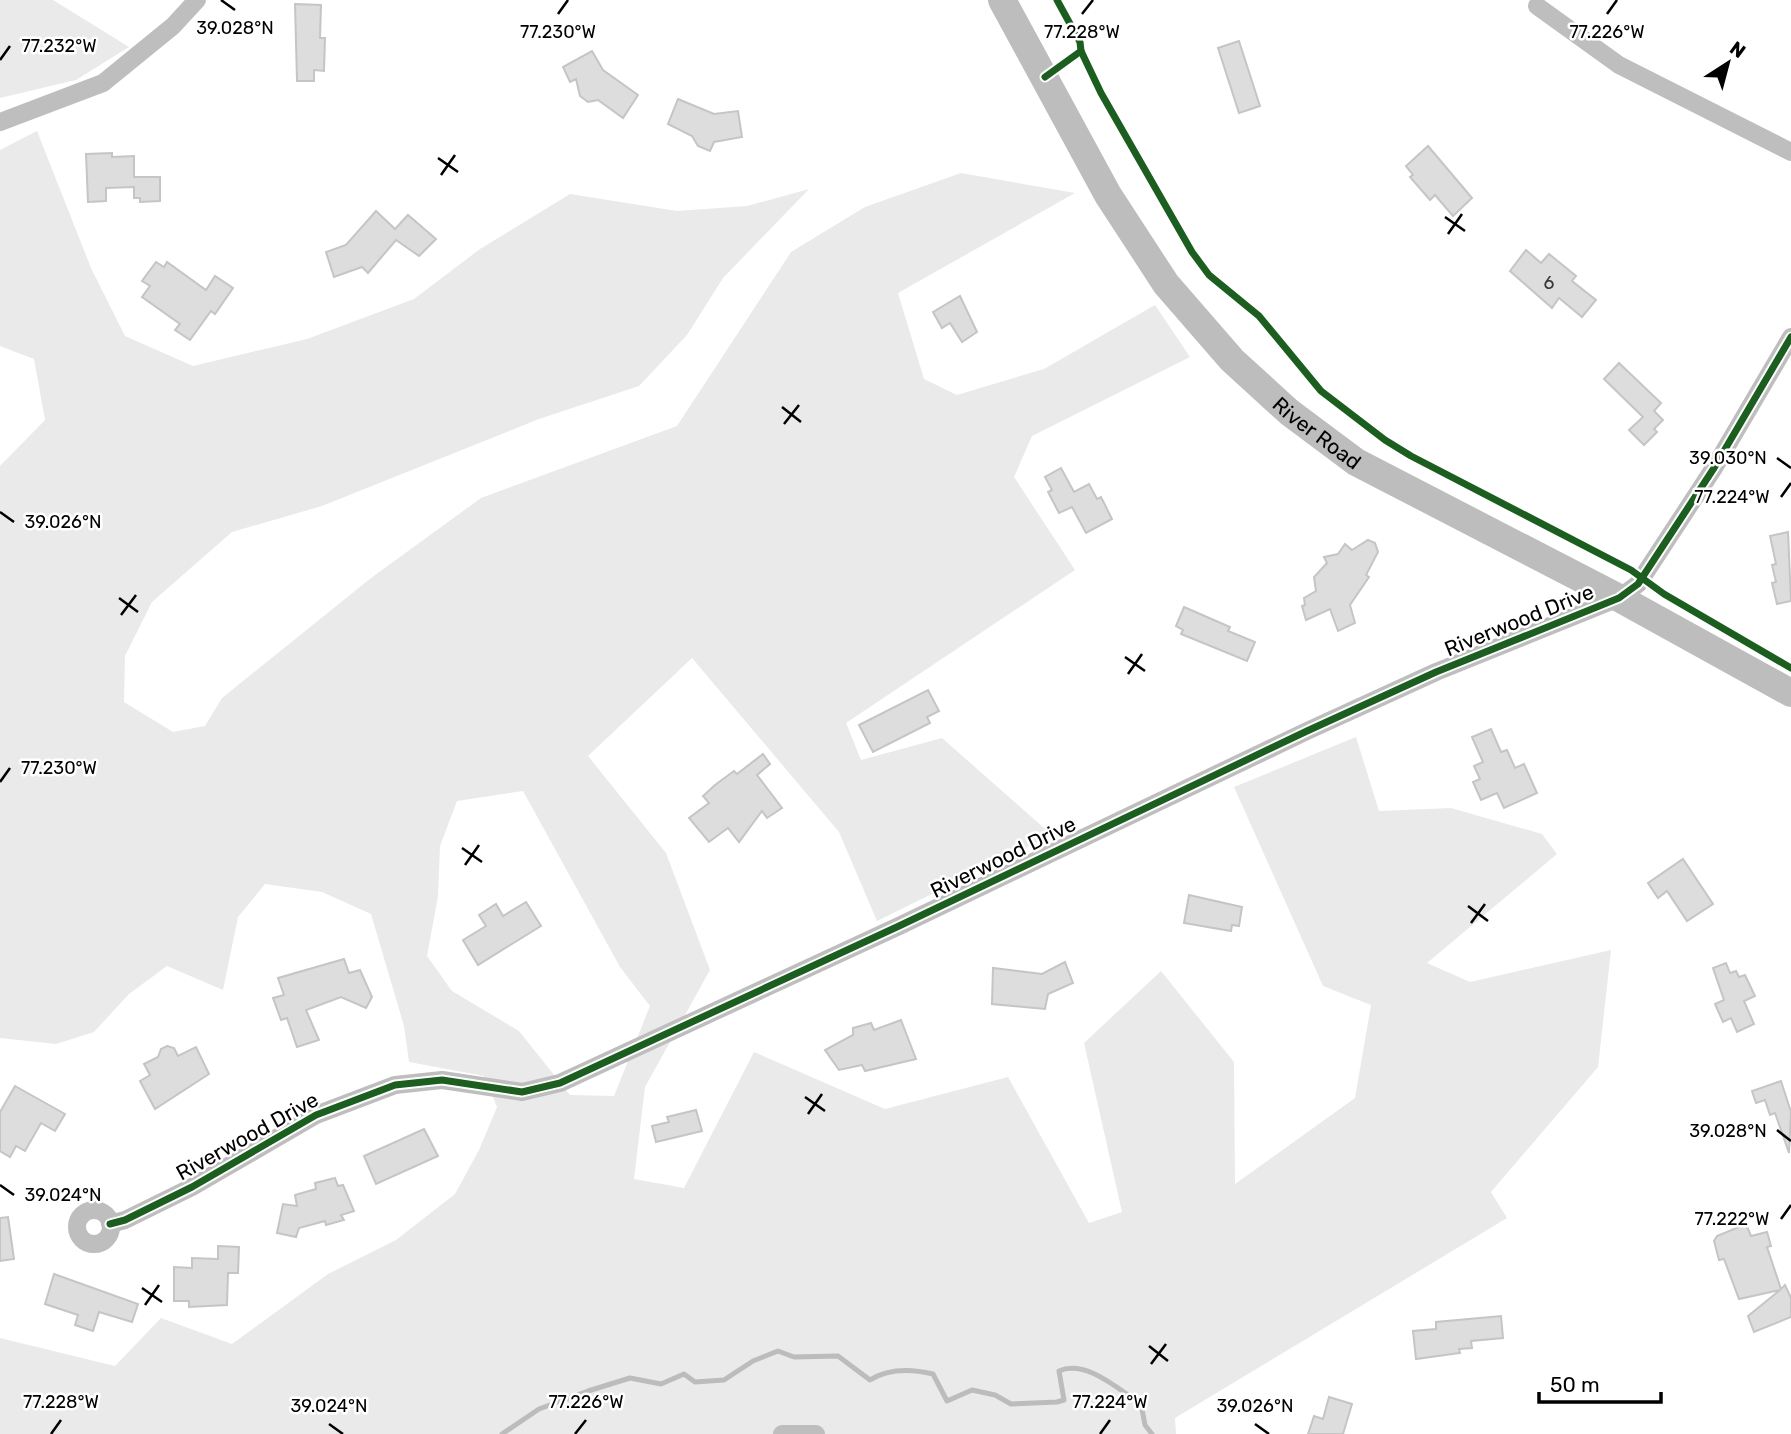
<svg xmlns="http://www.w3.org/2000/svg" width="1791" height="1434" font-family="Rubik,sans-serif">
<rect width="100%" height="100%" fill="#fff"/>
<g fill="#eaeaea" fill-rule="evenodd">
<path d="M0,0H53L129,47L76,80L0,98Z"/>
<path d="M37,131L91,268L125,336L193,366L307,339L414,299L480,249L570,194L677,211L747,206L809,189L723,278L687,335L639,386L539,419L322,506L232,532L152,602L125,656L124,702L173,732L205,726L222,698L371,578L481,498L677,426L791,252L865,207L961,173L1075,193L898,293L924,379L957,395L1044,369L1155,305L1190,357L1032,436L1014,477L1075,570L846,723L861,760L942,738L1052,835L877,921L839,832L692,658L588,756L666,853L710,970L645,1087L634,1179L684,1188L754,1052L885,1109L1008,1077L1089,1223L1122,1212L1084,1043L1161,971L1234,1062L1235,1184L1355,1098L1371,1005L1323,986L1234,787L1356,737L1379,811L1451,808L1542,834L1557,854L1427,963L1470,982L1611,950L1598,1067L1491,1192L1507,1218L1175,1418L1176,1434H0V1338L115,1366L161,1318L232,1344L328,1274L396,1240L455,1194L479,1150L497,1107L484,1076L409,1062L404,1026L371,914L322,892L265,884L238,917L223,990L167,966L129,994L94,1032L56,1044L0,1038V466L45,420L34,359L0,346V150ZM523,791L620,967L650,1006L614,1096L570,1095L519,1031L452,991L427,956L438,896L440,846L457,801Z"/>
</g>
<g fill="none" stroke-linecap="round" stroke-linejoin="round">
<path stroke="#bcbcbc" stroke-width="5" d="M502,1434L539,1409L588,1391L630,1378L661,1384L684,1374L695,1382L724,1380L753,1361L778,1351L794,1357L838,1356L870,1380C889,1368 912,1369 933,1374L947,1401L972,1390L995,1395L1011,1404L1057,1402L1064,1400L1059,1371C1086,1359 1119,1390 1141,1404L1145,1425L1152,1434"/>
</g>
<g fill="#ddd" stroke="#c5c5c5" stroke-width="2">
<path d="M295,4L321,5L320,38H325L324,71L314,70V81H297Z"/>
<path d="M1239,41L1260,106L1239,113L1218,48Z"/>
<path d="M592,51L603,70L638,95L623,118L598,100L588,102L580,96L576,79L570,82L563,67Z"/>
<path d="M678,99L714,114L738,111L742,137L714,142L710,151L698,146L692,136L668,124Z"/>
<path d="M1428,146L1472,198L1453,216L1435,195L1430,200L1410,177L1413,175L1406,166Z"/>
<path d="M112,153V157L134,156V177H160V201L140,202V198H134V187L106,188V201L88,202L86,154Z"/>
<path d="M376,211L395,229L408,215L436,239L419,256L396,240L368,273L362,267L334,277L326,252L346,245Z"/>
<path d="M1526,250L1541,263L1549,254L1576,276L1572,281L1596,300L1582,317L1559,298L1552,308L1510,271Z"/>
<path d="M156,262L164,267L167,262L206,290L215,276L233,288L215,314L211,311L190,340L175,330L180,324L142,297L150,286L142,281Z"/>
<path d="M960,296L977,332L962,342L950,323L942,328L933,312Z"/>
<path d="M1619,363L1661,403L1654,411L1663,420L1654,429L1657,432L1644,445L1629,430L1643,417L1604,379Z"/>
<path d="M1061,468L1074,492L1089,484L1097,499L1101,497L1112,519L1086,533L1072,507L1059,513L1048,492L1052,490L1045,477Z"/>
<path d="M1788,532L1791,601L1777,604L1772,583L1776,582L1772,565L1776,564L1770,536Z"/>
<path d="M1368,540L1375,543L1378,552L1366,575L1369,577L1350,605L1355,623L1338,631L1330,609L1306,620L1302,606L1305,605L1304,598L1316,591L1314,577L1327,563L1324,557L1338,554L1345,544L1352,550Z"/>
<path d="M1184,607L1230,627L1228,631L1255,642L1247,661L1181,634L1183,630L1176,626Z"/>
<path d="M928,690L939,711L927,717L930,723L873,752L859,725Z"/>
<path d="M1491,729L1501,752L1507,750L1515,768L1524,764L1537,793L1504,808L1497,793L1481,800L1473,782L1480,779L1474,766L1483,762L1472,737Z"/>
<path d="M763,754L770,764L757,775L782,808L767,818L762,811L739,842L728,828L709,842L689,818L709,803L703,796L715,785L734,771L737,774Z"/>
<path d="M1683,859L1713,904L1687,921L1667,891L1658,898L1648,883Z"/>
<path d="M1189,895L1242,907L1239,926L1232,925L1231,931L1184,923Z"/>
<path d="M526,902L541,926L478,965L463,940L486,926L479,915L496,904L503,916Z"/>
<path d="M344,959L349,973L360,970L372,997L366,1008L341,997L306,1010L319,1040L297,1047L287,1018L281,1020L273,998L284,995L278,978Z"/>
<path d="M1065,962L1073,983L1048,994L1045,1009L992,1004L993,968L1042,974Z"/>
<path d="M1726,963L1730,973L1736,971L1739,977L1745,975L1755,996L1744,1001L1754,1024L1737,1032L1731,1018L1723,1022L1715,1004L1724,1000L1713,968Z"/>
<path d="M901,1020L916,1059L865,1071L862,1065L839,1070L825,1050L853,1035V1028L871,1023L874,1030Z"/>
<path d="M167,1046L174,1048L178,1056L196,1047L209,1074L155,1109L140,1081L150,1075L144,1064L158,1057L161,1049Z"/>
<path d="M1781,1081L1791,1112L1789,1153L1775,1113L1770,1115L1765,1100L1756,1103L1752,1091Z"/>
<path d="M15,1086L65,1114L55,1131L41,1123L25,1151L16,1146L10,1157L0,1151V1112Z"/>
<path d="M696,1110L702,1131L656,1142L652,1126L669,1122L667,1117Z"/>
<path d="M424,1129L438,1156L376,1184L364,1156Z"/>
<path d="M335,1178L338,1186L343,1185L354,1211L341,1215L344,1220L326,1225L325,1221L299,1228L296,1237L277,1233L283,1204L297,1206L295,1195L316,1189L315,1183Z"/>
<path d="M8,1217L14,1259L0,1261V1218Z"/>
<path d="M1746,1224L1751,1236L1767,1232L1771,1246L1767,1247L1781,1289L1785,1285L1791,1298V1317L1754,1332L1748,1316L1780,1290L1739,1299L1724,1259L1719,1260L1714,1241L1717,1236Z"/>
<path d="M218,1246L239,1247L238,1273H228L227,1305L189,1307V1301H174V1267L192,1268V1258L218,1259Z"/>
<path d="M54,1274L138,1304L132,1322L99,1312L93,1331L75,1325L78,1315L45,1304Z"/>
<path d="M1501,1316L1503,1338L1471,1341L1472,1348L1459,1349L1460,1353L1416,1359L1413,1331L1436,1329V1322Z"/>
<path d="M1329,1397L1352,1404L1343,1434H1308L1314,1416L1323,1419Z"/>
</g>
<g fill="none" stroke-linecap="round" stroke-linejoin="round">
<g stroke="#bebebe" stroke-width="18">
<path d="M1537,6L1619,65L1791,152"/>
<path d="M0,122L103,83L173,26L197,0"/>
<circle cx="94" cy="1227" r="17"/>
<path d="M110,1224L125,1220L192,1187L316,1115L395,1085L442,1080L522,1092L560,1083L899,926L1307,731L1436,672L1619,598L1638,584L1714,468L1791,337"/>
<path d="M782,1434H816"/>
</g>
<path stroke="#bdbdbd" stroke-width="28" id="s1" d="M1002,0L1108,195L1166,284L1232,360L1289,412L1356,462L1619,598L1791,693"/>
<g stroke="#fff" stroke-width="11">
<g id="cycleway">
<path d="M1081,51L1101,93L1192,252L1209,275L1259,316L1321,391L1385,440L1411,456L1631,570L1664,594L1791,668"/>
<path d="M1045,77L1081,51L1080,42L1057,0"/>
<path d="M110,1224L125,1220L192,1187L316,1115L395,1085L442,1080L522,1092L560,1083L899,926L1307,731L1436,672L1619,598L1638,584L1714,468L1791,337"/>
</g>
</g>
<use href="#cycleway" stroke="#1b5e20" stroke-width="7"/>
</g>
<path fill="none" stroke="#000" stroke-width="2.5" d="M221,0L235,10M558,14L568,0M1082,14L1093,0M1607,14L1617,0M0,60L10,46M438,158L458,172M441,175L455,155M1445,217L1465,231M1448,234L1462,214M782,407L801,422M784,424L799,405M1777,458L1791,468M1781,497L1791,483M0,512L14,522M119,598L138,612M121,615L136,595M1125,657L1145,671M1128,674L1142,654M0,782L10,768M462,848L482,862M465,865L479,845M1468,906L1488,921M1471,923L1485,904M805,1097L825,1111M808,1114L822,1094M1777,1130L1791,1141M0,1185L14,1195M1781,1219L1791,1205M142,1288L162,1302M145,1305L159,1285M1149,1346L1168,1361M1151,1364L1166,1344M329,1424L343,1434M1255,1424L1269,1434M51,1434L61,1420M575,1434L586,1420M1100,1434L1110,1420"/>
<g text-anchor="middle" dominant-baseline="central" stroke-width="5" stroke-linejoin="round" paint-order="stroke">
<g font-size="18" fill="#373737">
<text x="1549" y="283">6</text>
</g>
<g font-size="21" fill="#000" stroke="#fff">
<text stroke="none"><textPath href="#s1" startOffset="541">River Road</textPath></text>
<text transform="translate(1519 620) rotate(-22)">Riverwood Drive</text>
<text transform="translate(1003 857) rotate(-26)">Riverwood Drive</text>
<text transform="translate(247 1136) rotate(-29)">Riverwood Drive</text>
</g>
</g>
<g font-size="18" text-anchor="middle" fill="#000" stroke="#fff" stroke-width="5" stroke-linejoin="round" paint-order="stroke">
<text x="235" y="34">39.028°N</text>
<text x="558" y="38">77.230°W</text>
<text x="1082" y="38">77.228°W</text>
<text x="1607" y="38">77.226°W</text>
<text x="59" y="52">77.232°W</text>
<text x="1728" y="464">39.030°N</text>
<text x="1732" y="503">77.224°W</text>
<text x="63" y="528">39.026°N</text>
<text x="59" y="774">77.230°W</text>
<text x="1728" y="1137">39.028°N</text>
<text x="63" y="1201">39.024°N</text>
<text x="1732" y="1225">77.222°W</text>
<text x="61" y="1408">77.228°W</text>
<text x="586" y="1408">77.226°W</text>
<text x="1110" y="1408">77.224°W</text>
<text x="329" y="1412">39.024°N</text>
<text x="1255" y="1412">39.026°N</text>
</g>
<g transform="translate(1728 63) rotate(36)" stroke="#ffffff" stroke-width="5" paint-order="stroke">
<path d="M0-5L12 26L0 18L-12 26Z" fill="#000000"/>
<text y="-10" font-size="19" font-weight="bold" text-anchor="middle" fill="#000000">N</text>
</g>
<path d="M1539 1392v10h122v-10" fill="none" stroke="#000000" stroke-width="3.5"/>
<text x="1550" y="1392" font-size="21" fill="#000000" stroke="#ffffff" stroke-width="5" paint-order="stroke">50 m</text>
</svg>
